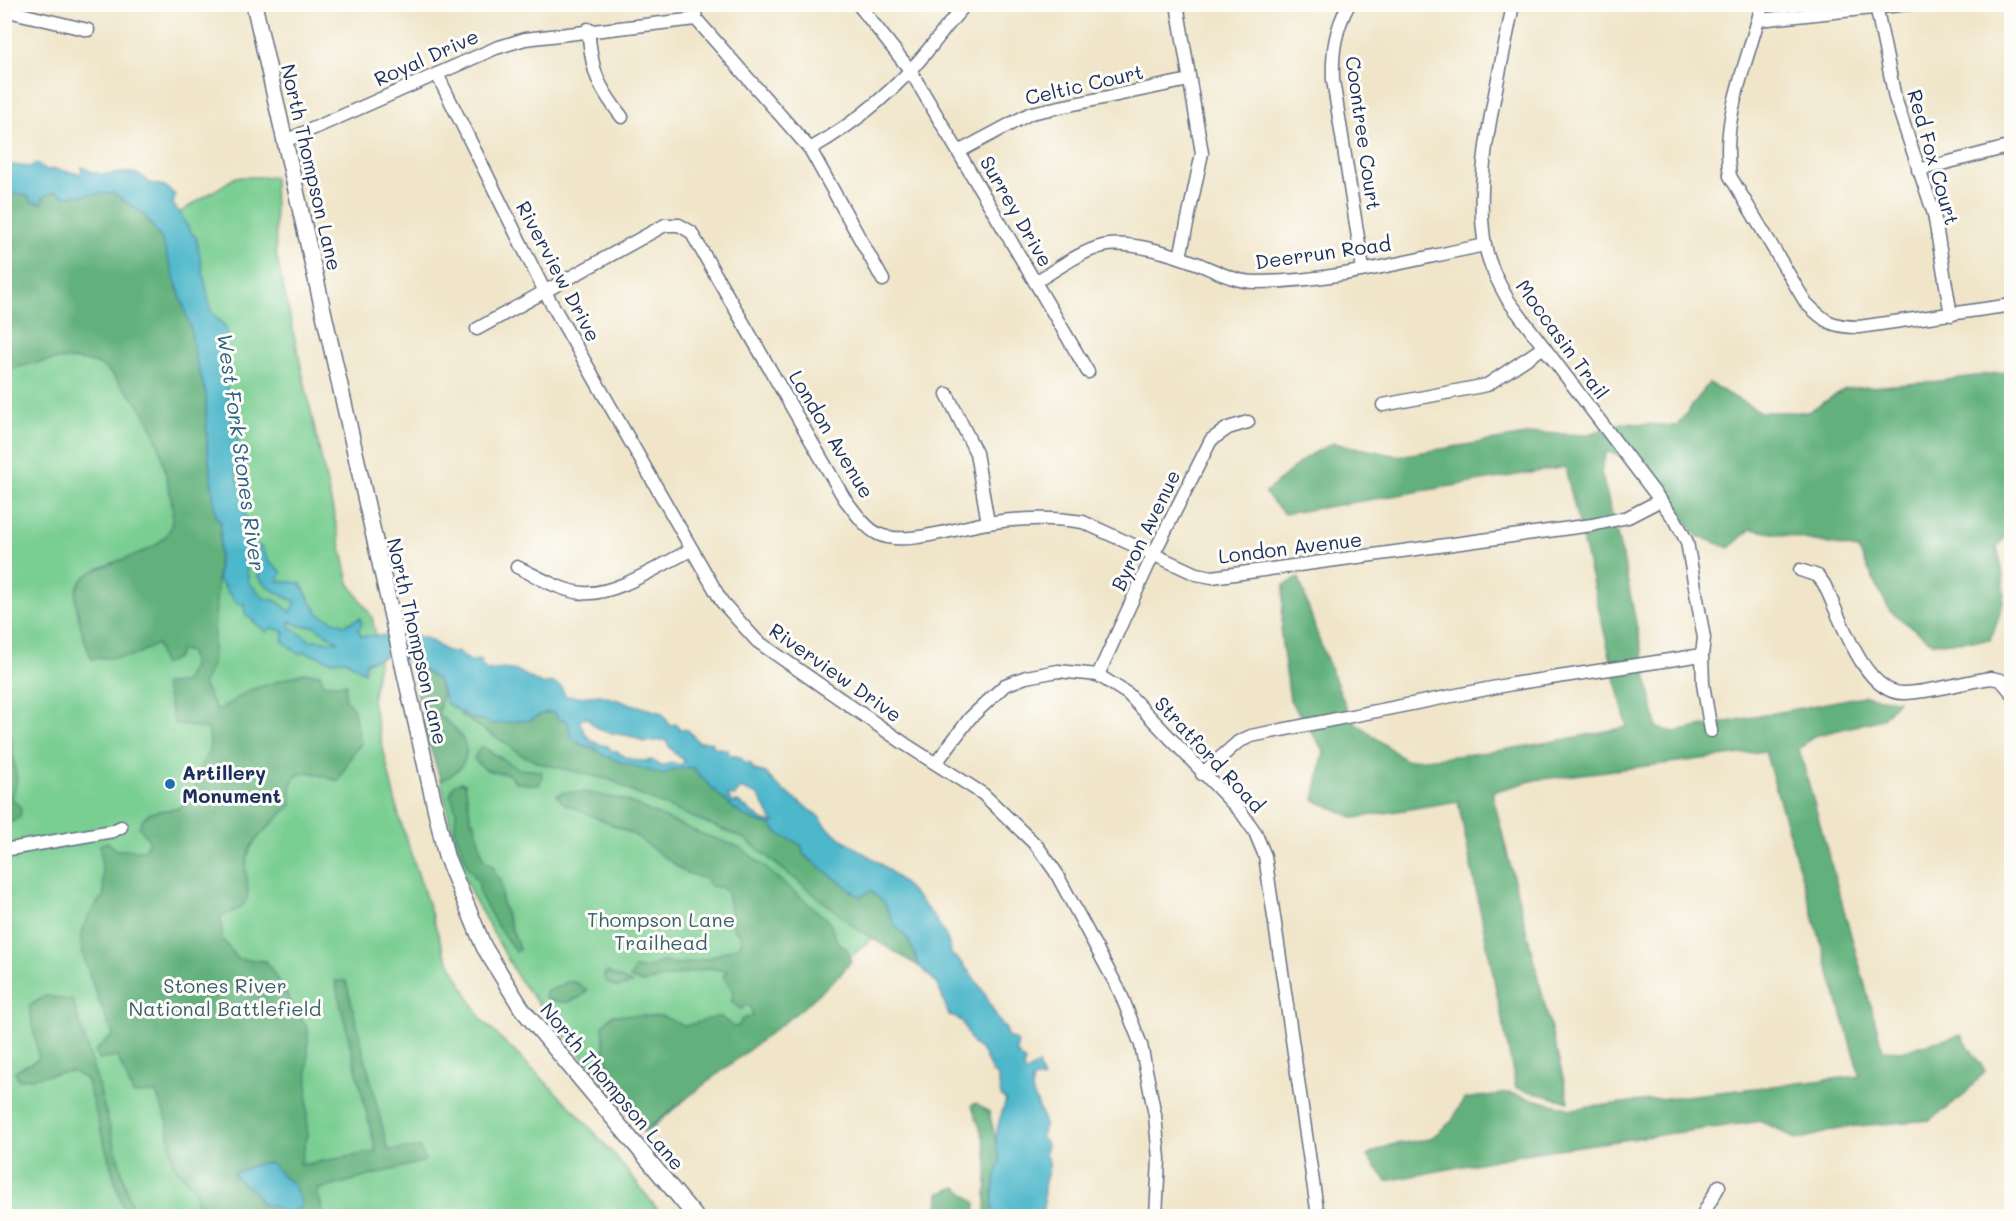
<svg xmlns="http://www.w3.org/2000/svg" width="2016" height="1221" font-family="Mali,sans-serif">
<rect width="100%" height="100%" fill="#fdfcf7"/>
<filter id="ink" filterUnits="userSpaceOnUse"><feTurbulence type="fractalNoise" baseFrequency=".0167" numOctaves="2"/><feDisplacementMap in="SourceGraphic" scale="12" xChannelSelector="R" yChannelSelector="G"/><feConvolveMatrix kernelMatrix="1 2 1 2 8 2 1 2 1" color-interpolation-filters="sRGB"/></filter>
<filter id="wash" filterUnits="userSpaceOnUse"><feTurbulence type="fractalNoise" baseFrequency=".008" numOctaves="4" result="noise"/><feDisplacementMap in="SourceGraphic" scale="24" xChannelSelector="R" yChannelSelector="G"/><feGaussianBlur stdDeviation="1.35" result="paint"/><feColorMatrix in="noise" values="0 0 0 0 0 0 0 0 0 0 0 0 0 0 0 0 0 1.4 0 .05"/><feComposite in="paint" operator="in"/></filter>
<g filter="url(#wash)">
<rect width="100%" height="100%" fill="#f0e5c9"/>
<g fill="#79ce92" stroke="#4a7e78" stroke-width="1.5">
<path d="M236,177H274L276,254L349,583L372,617L380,653L372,701L399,817L444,952L481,1019L577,1113L615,1156L663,1216H5L4,193L160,225Z"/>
<path d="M411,662L418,666L454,708L571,736L720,798L860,897L884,902L893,920L645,1134L520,981L472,895L460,867L441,781L425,731Z"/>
</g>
<g fill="#62b17c" stroke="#3e706d" stroke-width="1.5">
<path d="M56,190L65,196L113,193L143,213L162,240L190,326L195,356L206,394L207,444L216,517L221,522L212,665L203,684L217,711L250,690L304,673L320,674L323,684H346L345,699L353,708L361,744L353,753L338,781L310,772L297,775L291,784L292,805C281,815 256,836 250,849C236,882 268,902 221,916L222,939L238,959L266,961L308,1029L307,1135L300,1165L376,1152L335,981H346L388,1150L420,1148L425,1161L317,1190L324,1216H198L195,1191L173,1164L167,1120L156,1093L133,1094L118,1057L99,1060L95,1051L113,1035C105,1016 78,953 81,936C85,920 93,906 104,895L100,845L107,842L117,850H145L149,840L139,827C148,806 161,813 178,808C183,806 189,800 194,796L199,769L210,750L209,729L175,724L164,684L184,683L193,667L190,652L180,650L178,657L163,665L157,644L133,656L92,659C86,647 74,607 76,593C81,558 155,563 170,529C177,511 168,487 165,470C158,434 146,408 119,383C115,378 109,370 103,367C74,352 34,362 5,371L4,193L26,195L32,202L42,203L43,197Z"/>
<path d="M2011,371V529L1997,548C2008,588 2006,602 1990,640L1933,643L1890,611L1858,549L1751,529L1729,548L1697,536L1640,458L1606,452L1601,472L1623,558L1657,728L1674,732L1864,696L1898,700L1882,719L1814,736L1799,749L1883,1050L1901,1051L1961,1035L1985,1071L1962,1097L1930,1120L1846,1127L1797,1140L1762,1121L1535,1152L1387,1181L1367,1156L1390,1145L1430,1139L1452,1121L1464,1099L1509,1093L1571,1109L1860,1076L1765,751L1535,780L1492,792L1569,1102L1516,1088L1458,801L1355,818L1314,800L1324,751L1290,700L1281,637L1284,585L1299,578L1319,640L1351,719L1405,760C1481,756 1553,742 1627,727L1565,467L1284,514L1265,493L1306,457L1333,443L1399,456L1538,433L1585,435L1623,423L1677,426L1709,383L1760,412H1808L1845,389L1932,382Z"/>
<path d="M411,662L438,680L442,695L438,715C469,735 480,762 441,781L425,731Z"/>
<path d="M5,707L17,780L12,798L21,808L20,817L5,825Z"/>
<path d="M463,710L520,721C533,720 542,711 555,713L558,720H567L571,736L581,745L664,775L670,770L692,767C715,789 737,820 772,825C780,839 791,837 803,846V854L860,897L870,890L884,902L895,926L908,939L920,967L860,931L745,839L630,791L614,781L539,763L520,754L507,744L460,715Z"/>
<path d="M481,746L519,769L541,771L542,778L539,785L517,783L508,774C492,772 485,772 474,759Z"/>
<path d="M461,782L465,784L471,820L475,824L483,859L493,866L497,877L501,879L502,903L517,943L519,950L516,952L498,927L479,893V883L468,867L455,831L456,811L450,794L455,784Z"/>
<path d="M566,792H583L625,800L699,833L740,847L829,921L837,942L847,949L851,961L840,975L804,1007L647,1129L615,1094L605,1056L603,1026L612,1015L661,1016L685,1026L720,1016L733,1027L739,1026L741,1020L753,1015L751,1008L747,1004L741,1009L731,1002C736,990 729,985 723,976L727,971L709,968L642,983L630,978L635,968L645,969L662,962L680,964L707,959L741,945L740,934L734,929L727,892L721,887L710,886L706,879L686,873L633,834L563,803L557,795Z"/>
<path d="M607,972L633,984C618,984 620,993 605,980L604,974Z"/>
<path d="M566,982H576L587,990C578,1003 558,1006 545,997L547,991L561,986Z"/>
<path d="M46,996L73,1001L98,1084L134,1216H125L86,1079L72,1071L19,1080L15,1071L39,1059L29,1006Z"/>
<path d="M976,1103L989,1112L1001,1161C994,1176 991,1200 993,1216H985C986,1189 991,1157 981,1131C978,1122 974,1115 972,1105Z"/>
<path d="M957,1187L976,1203L975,1216H935L938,1215L939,1193Z"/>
</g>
<g fill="#4db7cb" stroke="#347394" stroke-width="1.5" fill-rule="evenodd">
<path d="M36,163L46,170L54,169L81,174L82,167C87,168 91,172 95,173C114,178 135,164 149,183L165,186L175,195L173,205C185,215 184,228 196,237L211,312L225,326L228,337L224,346L229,367L226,373L228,400L238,437L235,471L239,484L246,487L250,495L244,512L258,548L261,546L269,562L282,572L278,581L300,583C320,613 308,612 345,625L360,618L362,624L358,630L361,636L414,635L428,639L448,652H458L470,661L482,660L480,664L488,671L502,669L518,671L543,685L551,682L561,687L566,696L580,697L600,695L662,713L670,725L676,724L680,729L688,730L698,742H712L713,747L728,750L729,755L740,757L745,763H750L754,770L766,773C778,790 801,802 818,816C822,819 823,823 827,827C840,839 860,851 875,860C898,875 952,928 951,955C961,958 984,991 989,1002C994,1011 997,1022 1006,1029L1007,1036L1018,1042L1016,1052L1025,1062L1023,1068L1026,1073L1038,1064L1043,1080L1036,1078L1032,1080C1033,1085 1031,1090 1033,1094C1039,1109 1049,1123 1041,1138L1047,1144L1045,1154C1053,1164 1047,1173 1045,1182C1042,1192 1045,1205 1044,1216H993C991,1200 994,1176 1001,1161C991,1134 999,1124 1006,1100L1001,1096L998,1077L992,1072L983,1052L972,1043L962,1021L949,1015L937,983L920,967L908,939L895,926L884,902L870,891L860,897L803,854L802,846C791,837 780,839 771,825C735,820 716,790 692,767L670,770L664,775L621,762L603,755L594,747L582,745L571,736L567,720H558L555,713L546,712L530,720L490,724L484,720L473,719L447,704L438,680L411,662L387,656L366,662L364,672L345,660L331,661L304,652L298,654L282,640L285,632L272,628L266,632L245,614L244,604H237L218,579L221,522L216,517L207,444L206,394L195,356L190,326L162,240L143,213L113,193L65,196L56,191L43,197L42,203L32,202L26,195L5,193L4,164L30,167ZM249,548L260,566L258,577C269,590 282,596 296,602L291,612L275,600L265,599L249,583L246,565ZM290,621L300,626H314L339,642L310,640L289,626ZM587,717C604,742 624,728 643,742L665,740L674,753L685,761L680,765L672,763L660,766L652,760C641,763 625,759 617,751H611L608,746C587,743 587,736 579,721ZM740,788L758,795L774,823L764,821L738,802L731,803L728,795L735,796Z"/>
<path d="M261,1163H271L284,1178L293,1183L302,1204L299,1209L285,1215L275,1207L261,1204C252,1184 242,1187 233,1173Z"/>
</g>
</g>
<g filter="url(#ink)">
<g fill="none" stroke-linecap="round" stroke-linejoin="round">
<g stroke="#666f83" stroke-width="15">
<g id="minor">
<path d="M694,4L696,19L810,149L883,280"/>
<path d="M858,4L910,70L1088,372"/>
<path d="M1177,4L1202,153L1180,257"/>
<path d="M1349,4C1335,29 1332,52 1333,80L1363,269"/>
<path d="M1513,4C1500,77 1472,173 1485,245C1489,265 1498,282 1508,300L1676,521L1687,542L1704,638L1702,655L1703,684L1711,731"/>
<path d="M1762,4C1749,61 1720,117 1730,176L1806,303C1825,322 1832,327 1859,327L2012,305"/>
<path d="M4,10L88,30"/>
<path d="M1877,10L1895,98L1934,214L1951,315"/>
<path d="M1759,20L1910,4"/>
<path d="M588,29C592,71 596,84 622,117"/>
<path d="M437,74L545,292L722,602L757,641L905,744L983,794L1037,846L1055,871L1120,992L1141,1045L1155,1115L1159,1159L1156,1216"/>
<path d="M285,141L496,48L525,39L696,19"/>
<path d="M810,149C858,122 899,87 933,44C944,30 954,17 966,4"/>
<path d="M960,151L1031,113L1189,80"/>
<path d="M1918,170L2012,146"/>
<path d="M1035,282C1056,270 1079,252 1103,246C1127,240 1173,254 1196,263C1216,271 1235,282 1256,282C1332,282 1411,260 1485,245"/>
<path d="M477,329L665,225H679L691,232L844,498C853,509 864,527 878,534C904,547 959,527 987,523C1019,518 1052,517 1083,522L1196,574L1212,577L1592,525L1628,517L1659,501"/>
<path d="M947,394L976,453L988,523"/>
<path d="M1383,405L1487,385L1544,347"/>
<path d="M517,567C537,576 560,591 583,593C615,596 662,564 691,550"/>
<path d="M1800,570L1818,576L1824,584C1839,613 1864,696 1905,693C1933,692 1962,682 1991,678L2001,680L2012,693"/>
<path d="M1098,675L1153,555L1211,440L1228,428L1248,422"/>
<path d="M936,763L970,718L1005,685L1026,677L1058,671L1098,675L1128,694L1241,812L1255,832L1265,856L1318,1216"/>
<path d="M1202,774L1238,742L1251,736L1512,684L1702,655"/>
<path d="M4,850L113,831L121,827"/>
<path d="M1702,1216L1719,1186"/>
</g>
</g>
<g stroke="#666f83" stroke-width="18">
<path id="major" d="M254,4L446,856L484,947L522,1009L695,1216"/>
</g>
<use href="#minor" stroke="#fff" stroke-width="12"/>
<use href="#major" stroke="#fff" stroke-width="15"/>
</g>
</g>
<circle fill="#1f6fb2" stroke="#fdfcf7" stroke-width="2" cx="170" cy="784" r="6"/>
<g text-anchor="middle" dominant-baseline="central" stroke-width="6" stroke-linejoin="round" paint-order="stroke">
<g font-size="20" fill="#1b2f5e" stroke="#fdfcf7">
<text transform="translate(426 57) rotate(-24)">Royal Drive</text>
<text transform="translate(1084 84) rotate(-13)">Celtic Court</text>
<text transform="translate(1364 133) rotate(82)">Coontree Court</text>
<text transform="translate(1934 157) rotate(74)">Red Fox Court</text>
<text transform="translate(312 167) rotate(77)">North Thompson Lane</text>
<text transform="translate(1017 211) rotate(60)">Surrey Drive</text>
<text transform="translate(1323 252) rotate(-8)">Deerrun Road</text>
<text transform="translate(559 271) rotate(62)">Riverview Drive</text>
<text transform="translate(1563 339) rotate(54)">Moccasin Trail</text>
<text transform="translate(832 434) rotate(59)">London Avenue</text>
<text transform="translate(1145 530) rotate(-64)">Byron Avenue</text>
<text transform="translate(1290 547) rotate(-7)">London Avenue</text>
<text transform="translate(418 641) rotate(77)">North Thompson Lane</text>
<text transform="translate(836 672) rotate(35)">Riverview Drive</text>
<text transform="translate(1210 754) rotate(47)">Stratford Road</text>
<text transform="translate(613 1086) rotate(50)">North Thompson Lane</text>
</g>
<g font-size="20" font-weight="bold" fill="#1b2f5e" stroke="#fdfcf7" text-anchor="start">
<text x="182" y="772">Artillery<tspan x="182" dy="23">Monument</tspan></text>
</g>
<g font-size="20" fill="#375f6e" stroke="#fdfcf7">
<text x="661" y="919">Thompson Lane<tspan x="661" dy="23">Trailhead</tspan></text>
<text x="225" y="985">Stones River<tspan x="225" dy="23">National Battlefield</tspan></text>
</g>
<g font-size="21" font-style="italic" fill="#2c5f84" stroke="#fdfcf7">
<text transform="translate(242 452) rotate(82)">West Fork Stones River</text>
</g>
</g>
<rect width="2016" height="1221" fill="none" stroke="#fdfcf7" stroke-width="24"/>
</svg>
